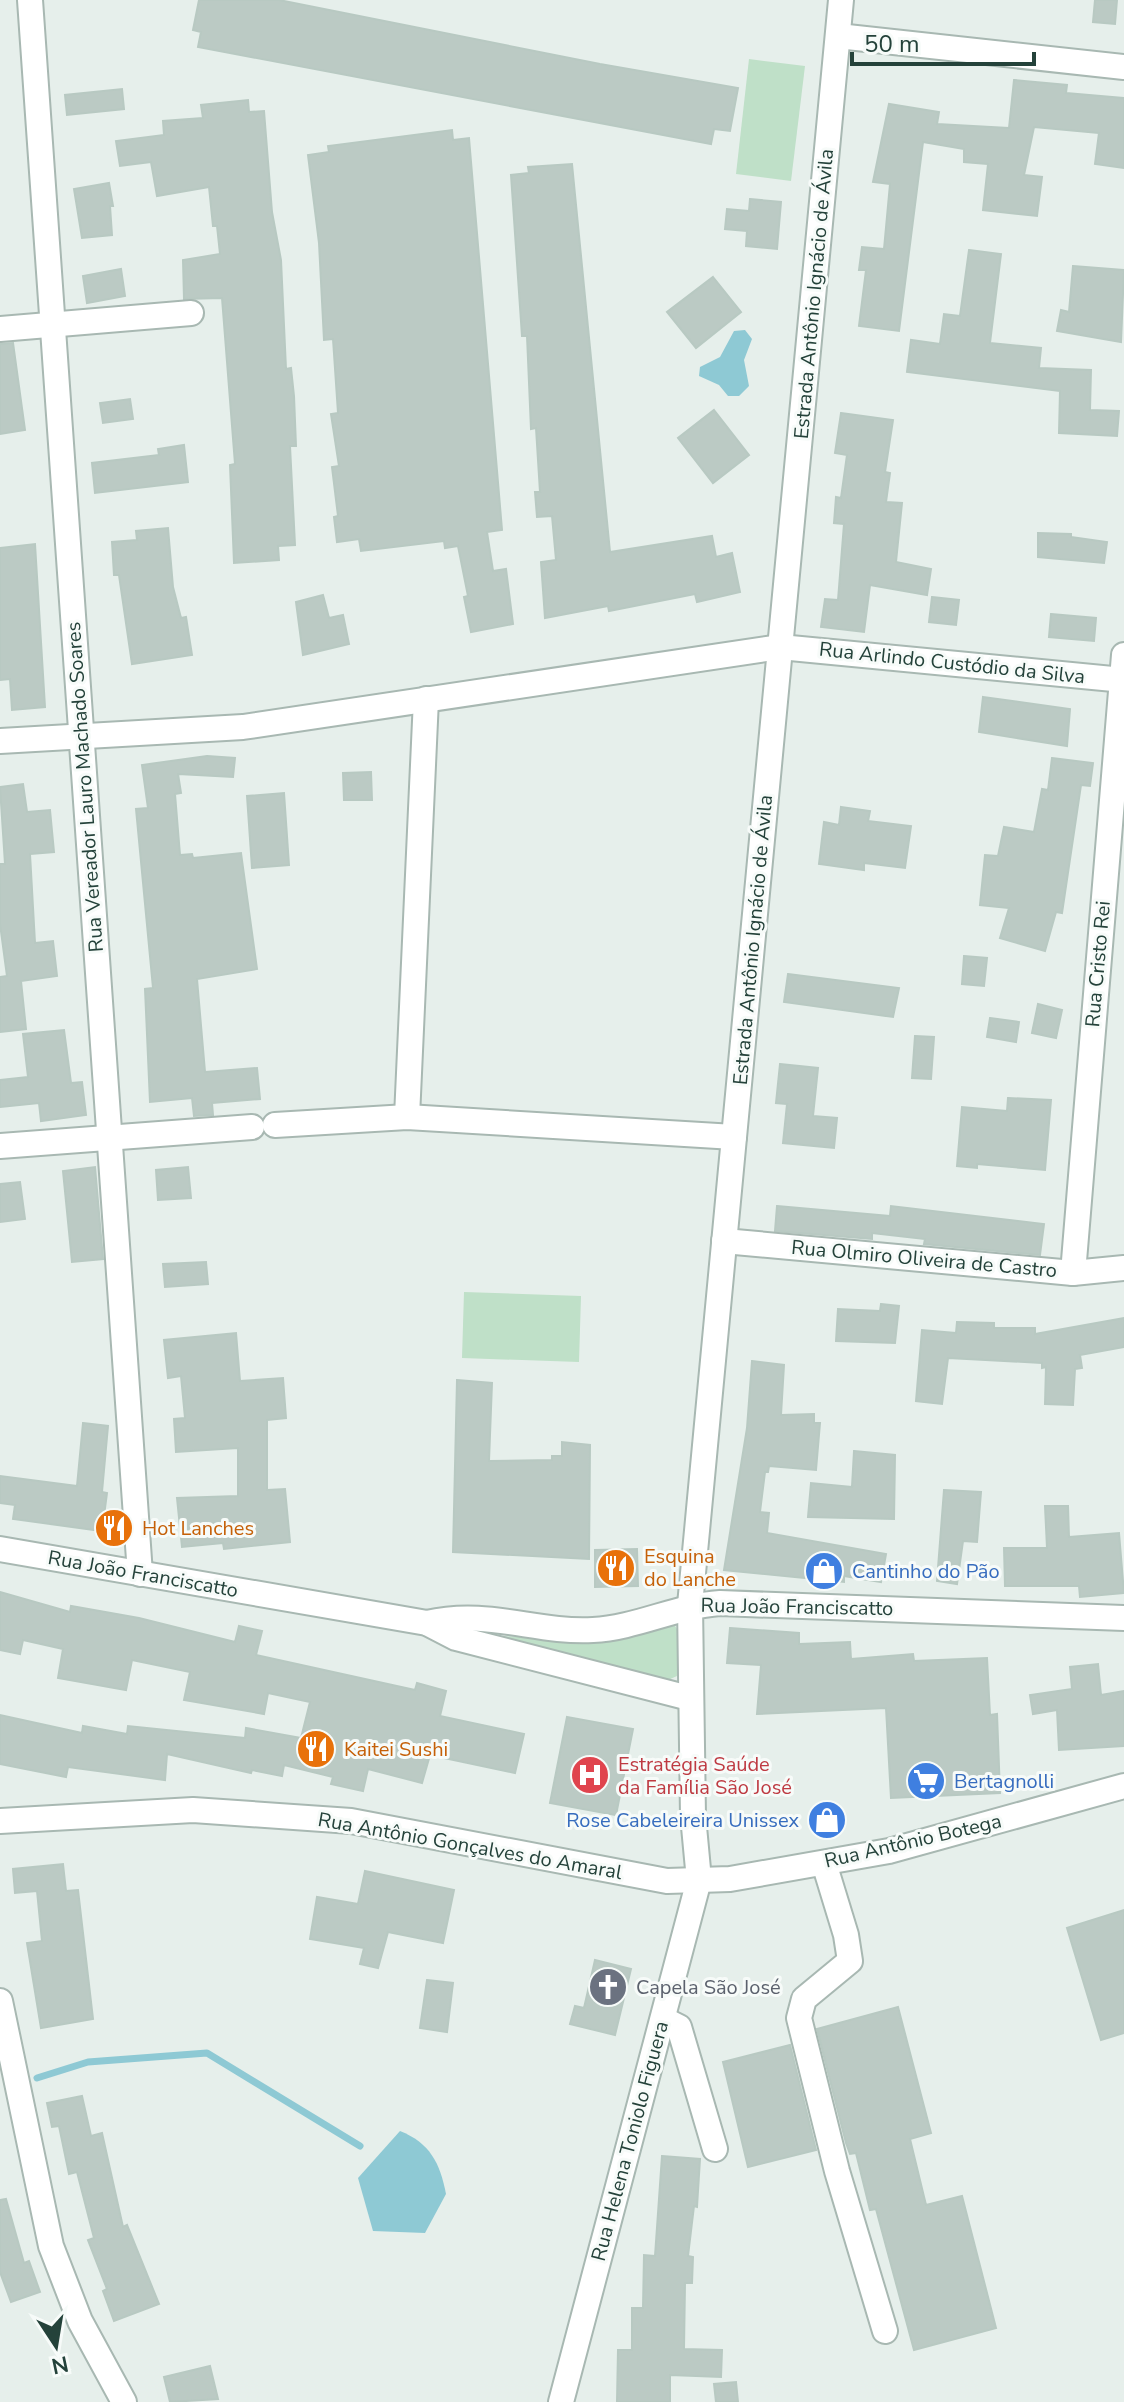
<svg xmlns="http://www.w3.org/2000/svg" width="1124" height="2402" font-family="'Nunito Sans',sans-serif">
<rect width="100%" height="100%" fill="#e6efeb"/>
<g fill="#bfe0c8">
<path d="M749,59L805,66L791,181L736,174Z"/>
<path d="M464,1292L581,1296L579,1362L462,1358Z"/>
<path d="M672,1621L677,1629V1676L668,1680L485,1635L594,1641Z"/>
</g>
<g fill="#8ec9d4">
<path d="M745,330L752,339L744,360L749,386L739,396H728L719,385L699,376L700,367L720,357L734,331Z"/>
<path d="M400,2131C430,2143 440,2163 446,2194L425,2233L373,2231L358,2178Z"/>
</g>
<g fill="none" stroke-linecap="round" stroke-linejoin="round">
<path stroke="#8ec9d4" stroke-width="7" d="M37,2078L88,2062L207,2053L360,2146"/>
</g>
<g fill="#bbcac4" stroke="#b8c9c2" stroke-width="2">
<path d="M199,0H279L600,64L738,88L730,131L714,129L711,144L198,47L201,32L193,30Z"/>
<path d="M1095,0H1117L1115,24L1093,22Z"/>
<path d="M1014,80L1067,85L1066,93L1124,98V168L1095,164L1099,133L1034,127L1024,175L1042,177L1037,216L983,210L988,164L964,162V149L923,142L899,331L859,326L866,270H859L862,247L884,249L890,184L873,182L889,104L939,112L937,124L1009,128Z"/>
<path d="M122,89L124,109L67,115L65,95Z"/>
<path d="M248,100L249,112L264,111L272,212L281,260L286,369L291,368L294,396L296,446H290L295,545L278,546L279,560L234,563L230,465L235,464L222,298L184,299L183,260L220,254L217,226H213L209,187L157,196L151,162L120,166L116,141L164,135L163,121L203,118L201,105Z"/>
<path d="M452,130L453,140L469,138L502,530L487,532L493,571L506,569L513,624L471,632L464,597L468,596L458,546L445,548L444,541L361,551L359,539L337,542L334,517L338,516L332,467L339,466L331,414L338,413L333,339L324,340L319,243L308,155L329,152L328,146Z"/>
<path d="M572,164L610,552L712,536L716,557L732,553L740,592L697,602L695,594L609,611L608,606L545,618L541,562L556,560L552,516L537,517L535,492H540L536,428L531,429L527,336H522L511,175L529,173L528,167Z"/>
<path d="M109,183L113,206H110L112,235L82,238L74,189Z"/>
<path d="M750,199L781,202L777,249L746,246L747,231L725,229L727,209L749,211Z"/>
<path d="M969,250L1001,254L990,343L1041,348L1039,368L1091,370L1090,410L1119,411L1117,436L1059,433L1060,391L907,372L911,340L940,344L944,314L960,316Z"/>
<path d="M1073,266L1124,270L1121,342L1057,331L1061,310L1069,312Z"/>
<path d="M121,269L125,296L87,303L83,276Z"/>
<path d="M713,277L741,312L696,348L667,312Z"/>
<path d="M13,343L25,430L0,434V344Z"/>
<path d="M130,399L133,419L103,423L100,403Z"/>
<path d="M714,410L749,455L713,483L678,438Z"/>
<path d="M841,413L893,420L885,472L890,473L886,502L902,503L896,562L931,569L927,595L870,585L864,632L821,627L825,599L838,600L844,524L834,523L836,497L841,498L847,455L835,453Z"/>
<path d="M184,445L188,482L95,493L92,463L159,455L158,449Z"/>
<path d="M168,528L173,587L181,618L186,617L192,655L132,664L119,575H114L112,542L137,540L136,531Z"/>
<path d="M1038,533L1071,534V537L1107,542L1104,563L1038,557Z"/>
<path d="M35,544L45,707L12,710L10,679L0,680V548Z"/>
<path d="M323,595L329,618L343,615L349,644L303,655L296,602Z"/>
<path d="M932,597L959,600L956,625L929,622Z"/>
<path d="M1051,614L1096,618L1094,641L1049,637Z"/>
<path d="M983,697L1070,709L1067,746L979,732Z"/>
<path d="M207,756L235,758L233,777L178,774L181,793L175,794L180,855L192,854L193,858L241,853L257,969L197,979L205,1072L257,1068L260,1099L212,1103L213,1115L194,1116L192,1098L150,1102L145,989L153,988L136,809L148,808L142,765Z"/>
<path d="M1052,758L1093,763L1090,786L1081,785L1062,913L1056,912L1045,951L1000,938L1009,908L980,905L985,855L998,856L1004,827L1034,832L1042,789L1048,790Z"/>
<path d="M371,772L372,800H344L343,773Z"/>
<path d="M23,784L27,812L50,810L54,852L30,854L35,943L53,941L57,976L21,981L26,1029L0,1032V977L7,976L0,924V864H5L0,787Z"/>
<path d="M284,793L289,865L252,868L247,796Z"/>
<path d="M841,807L870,811L868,821L911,826L905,868L864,863V870L819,864L824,822L839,825Z"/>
<path d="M964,956L987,958L984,986L962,984Z"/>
<path d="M788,974L899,988L893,1017L784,1002Z"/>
<path d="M1038,1004L1062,1010L1056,1038L1032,1033Z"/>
<path d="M990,1018L1019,1022L1016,1042L987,1037Z"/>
<path d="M64,1030L71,1083L82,1082L86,1115L41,1121L39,1103L0,1107V1080L28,1077L23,1034Z"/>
<path d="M915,1036L934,1037L931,1079L912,1078Z"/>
<path d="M780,1064L818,1068L813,1116L837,1118L834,1148L783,1143L787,1104L776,1103Z"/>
<path d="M1008,1098L1051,1100L1045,1170L977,1164V1168L957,1166L962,1107L1007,1111Z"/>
<path d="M95,1167L103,1259L72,1262L63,1171Z"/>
<path d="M188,1167L191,1198L158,1200L156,1170Z"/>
<path d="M20,1182L25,1219L0,1222V1184Z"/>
<path d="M777,1206L890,1216L891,1206L1044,1224L1040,1255L924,1244L925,1239L872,1233V1239L775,1231Z"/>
<path d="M206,1262L208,1284L165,1287L163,1264Z"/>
<path d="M881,1304L899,1306L895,1343L836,1341L838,1309L880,1311Z"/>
<path d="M1124,1318V1347L1080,1355L1082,1368L1075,1369L1073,1405L1045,1404L1046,1367L1042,1368V1363L948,1358L942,1404L916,1401L922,1330L956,1333L957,1322L994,1323V1328H1035V1334Z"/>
<path d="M236,1333L240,1381L283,1378L286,1418L267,1420V1490L285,1489L290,1542L224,1549L223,1543L182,1547L177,1498L238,1496V1448L176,1452L174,1419L185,1418L181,1376L168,1378L164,1340Z"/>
<path d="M752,1361L784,1365L781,1415L814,1414V1423H820L816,1470L769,1466L768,1472H765L760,1512L769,1513L767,1533L886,1554L881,1582L844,1576V1582L724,1570L747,1428Z"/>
<path d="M457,1380L492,1383L489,1461L552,1460V1456H562V1442L590,1445L589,1559L453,1552Z"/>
<path d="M83,1423L108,1426L102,1492L107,1493L102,1531L13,1519L15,1505L0,1503V1476L77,1486Z"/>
<path d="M854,1451L895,1455L894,1519L808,1517L811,1483L852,1487Z"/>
<path d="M944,1490L981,1492L977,1542L963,1541L957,1584L937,1581Z"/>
<path d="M1045,1506H1068L1069,1537L1119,1533L1124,1593L1080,1597L1079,1586H1005L1004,1548H1047Z"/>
<path d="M637,1549L638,1586L595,1587V1550Z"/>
<path d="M0,1592L70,1612L71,1606L139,1618L235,1642L239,1626L262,1631L256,1655L415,1690L417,1683L446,1691L440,1716L524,1734L515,1773L430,1755L422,1783L368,1769L363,1791L331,1784L333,1777L284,1765L282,1776L252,1770L251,1773L167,1754L165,1780L68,1767L66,1777L0,1764V1715L82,1733L83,1726L127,1734L128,1726L245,1738L246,1728L301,1738L310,1702L268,1693L264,1714L184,1700L190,1672L132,1660L126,1690L58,1678L63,1649L23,1640L20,1654L0,1650Z"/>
<path d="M730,1628L799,1633V1644L850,1642L851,1659L913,1654L914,1661L987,1658L990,1715L997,1714L1000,1793L891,1798L886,1708L757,1714L761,1665L727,1663Z"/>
<path d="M1098,1664L1101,1695L1124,1691V1746L1059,1750L1057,1710L1033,1714L1030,1695L1072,1689L1070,1667Z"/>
<path d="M567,1717L633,1729L616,1815L550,1803Z"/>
<path d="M63,1864L66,1891L78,1890L93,2019L41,2028L27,1943L42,1941L37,1891L15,1893L13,1869Z"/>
<path d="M365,1871L454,1890L443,1943L388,1932L378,1968L360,1964L364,1948L310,1939L317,1897L358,1904Z"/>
<path d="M1124,1910V2033L1101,2040L1067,1928Z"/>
<path d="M595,1960L631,1969L615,2035L570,2024L575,2006L584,2008Z"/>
<path d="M427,1980L453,1983L447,2032L420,2028Z"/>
<path d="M898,2007L931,2133L910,2139L926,2205L962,2196L996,2328L914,2350L876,2209L870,2210L856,2153L850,2154L846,2143L817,2029Z"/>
<path d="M790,2045L816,2150L748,2167L723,2062Z"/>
<path d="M82,2096L91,2136L102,2133L123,2227L127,2225L159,2304L114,2321L103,2291L107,2289L88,2240L94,2238L77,2172L69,2174L59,2126L52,2127L47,2103Z"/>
<path d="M662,2156L700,2159L697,2207L694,2206L688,2256L693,2257L692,2283H685L684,2349L722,2350L721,2377L670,2375V2402H617L618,2350H632V2308H643L644,2255L655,2256Z"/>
<path d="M6,2199L24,2263L29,2261L40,2292L11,2302L0,2272V2200Z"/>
<path d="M210,2366L218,2399L170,2402L164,2377Z"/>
<path d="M736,2382L738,2402H716L714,2384Z"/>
</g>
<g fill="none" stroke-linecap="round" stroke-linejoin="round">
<g stroke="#a8b8b2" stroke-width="28">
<g id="minor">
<path d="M30,0L140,1574"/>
<path d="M838,36L1124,67"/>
<path d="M0,329L191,313"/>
<path d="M0,741L243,727L780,647L1124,680"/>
<path d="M407,1117L426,699"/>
<path d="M275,1125L407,1117L734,1137"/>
<path d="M0,1146L252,1127"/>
<path d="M724,1241L1073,1273L1124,1268"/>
<path d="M1073,1273L1124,655"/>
<path d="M0,1549L427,1623L456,1638L689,1698"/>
<path d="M427,1623C489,1609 535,1633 593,1630C636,1628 676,1606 720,1603L1124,1618"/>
<path d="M0,1821L193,1810L351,1821L667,1881L730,1879L889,1851L1124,1786"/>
<path d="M824,1863L846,1935L850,1961L804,1999L799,2018L837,2171L885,2331"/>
<path d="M0,2001L51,2246L80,2321L124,2402"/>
<path d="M663,2019L679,2027L715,2149"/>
<path d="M561,2402L699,1880L693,1816L690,1605L841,0"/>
</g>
</g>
<use href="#minor" stroke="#fff" stroke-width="24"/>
</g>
<defs>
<g id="restaurant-disc" transform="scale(2)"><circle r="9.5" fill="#e8710a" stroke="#f7fbf9"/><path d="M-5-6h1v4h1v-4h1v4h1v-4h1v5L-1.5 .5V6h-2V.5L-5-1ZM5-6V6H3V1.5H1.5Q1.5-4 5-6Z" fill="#fff"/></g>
<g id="shop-disc" transform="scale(2)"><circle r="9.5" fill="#3f7fe0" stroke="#f7fbf9"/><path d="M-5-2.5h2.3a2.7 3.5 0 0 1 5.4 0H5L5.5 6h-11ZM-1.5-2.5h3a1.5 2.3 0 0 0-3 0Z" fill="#fff"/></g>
<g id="hospital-disc" transform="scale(2)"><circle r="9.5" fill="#e0444e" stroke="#f7fbf9"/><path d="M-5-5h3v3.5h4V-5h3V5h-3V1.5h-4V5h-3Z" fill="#fff"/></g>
<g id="supermarket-disc" transform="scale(2)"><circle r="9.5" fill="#3f7fe0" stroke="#f7fbf9"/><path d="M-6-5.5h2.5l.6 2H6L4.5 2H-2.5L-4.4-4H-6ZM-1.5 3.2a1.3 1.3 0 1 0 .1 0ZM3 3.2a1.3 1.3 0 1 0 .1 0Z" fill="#fff"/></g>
<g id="church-disc" transform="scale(2)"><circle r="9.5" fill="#6b7280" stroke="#f7fbf9"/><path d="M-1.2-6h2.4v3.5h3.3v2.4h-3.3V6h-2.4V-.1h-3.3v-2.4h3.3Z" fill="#fff"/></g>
</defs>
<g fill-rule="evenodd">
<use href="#restaurant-disc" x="114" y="1528"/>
<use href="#restaurant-disc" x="616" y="1568"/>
<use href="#shop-disc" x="824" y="1571"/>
<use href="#restaurant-disc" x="316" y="1749"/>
<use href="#hospital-disc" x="590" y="1775"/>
<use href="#supermarket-disc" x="926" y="1781"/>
<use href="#shop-disc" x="827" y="1820"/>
<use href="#church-disc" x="608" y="1987"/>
</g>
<g text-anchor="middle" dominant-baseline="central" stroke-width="6" stroke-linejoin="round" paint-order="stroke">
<g font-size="20" fill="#24423a" stroke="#f7fbf9">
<text transform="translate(814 294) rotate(-85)">Estrada Antônio Ignácio de Ávila</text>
<text transform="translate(952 663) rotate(6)">Rua Arlindo Custódio da Silva</text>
<text transform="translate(85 787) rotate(-94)">Rua Vereador Lauro Machado Soares</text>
<text transform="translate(753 940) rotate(-85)">Estrada Antônio Ignácio de Ávila</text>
<text transform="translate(1098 964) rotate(-85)">Rua Cristo Rei</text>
<text transform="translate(924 1259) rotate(5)">Rua Olmiro Oliveira de Castro</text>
<text transform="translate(143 1574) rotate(10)">Rua João Franciscatto</text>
<text transform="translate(797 1607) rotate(1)">Rua João Franciscatto</text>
<text transform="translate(913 1841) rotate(-13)">Rua Antônio Botega</text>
<text transform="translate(470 1846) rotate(10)">Rua Antônio Gonçalves do Amaral</text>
<text transform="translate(630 2141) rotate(-75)">Rua Helena Toniolo Figuera</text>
</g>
<g font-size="20" fill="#c56008" stroke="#f7fbf9" text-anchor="start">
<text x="142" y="1528">Hot Lanches</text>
<text x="644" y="1556">Esquina<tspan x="644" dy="23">do Lanche</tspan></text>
<text x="344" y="1749">Kaitei Sushi</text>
</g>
<g font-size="20" fill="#366cbe" stroke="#f7fbf9" text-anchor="start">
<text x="852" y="1571">Cantinho do Pão</text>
<text x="954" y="1781">Bertagnolli</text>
<text x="799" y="1820" text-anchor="end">Rose Cabeleireira Unissex</text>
</g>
<g font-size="20" fill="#be3a42" stroke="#f7fbf9" text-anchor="start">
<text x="618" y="1764">Estratégia Saúde<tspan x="618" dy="23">da Família São José</tspan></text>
</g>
<g font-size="20" fill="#5b616d" stroke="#f7fbf9" text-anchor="start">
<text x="636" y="1987">Capela São José</text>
</g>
</g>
<g transform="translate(56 2346) rotate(168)" stroke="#f7fbf9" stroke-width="6" paint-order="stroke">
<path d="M0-6L14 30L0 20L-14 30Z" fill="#24423a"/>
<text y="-12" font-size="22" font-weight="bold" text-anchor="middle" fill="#24423a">N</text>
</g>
<path d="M852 52v12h182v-12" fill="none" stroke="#24423a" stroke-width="4"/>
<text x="864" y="52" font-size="24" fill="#24423a" stroke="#f7fbf9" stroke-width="6" paint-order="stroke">50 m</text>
</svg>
